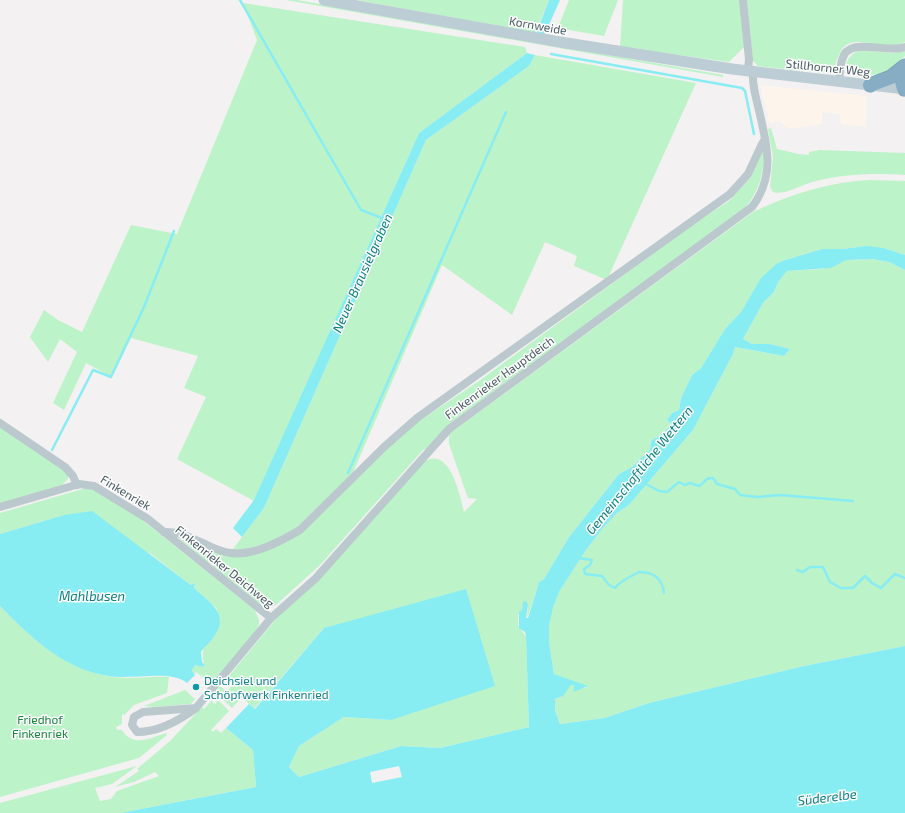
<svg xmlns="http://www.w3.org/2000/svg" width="905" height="813" font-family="'Exo 2',sans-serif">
<rect width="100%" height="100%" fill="#f3f1f1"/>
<path fill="#fdf5eb" d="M760,85L867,96L866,127L841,124L840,114L823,112L821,124L789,129L779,121L770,123Z"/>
<g fill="#bdf3c9">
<path d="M286,0H297L723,75V77Z"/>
<path d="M357,0H549L535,33Z"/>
<path d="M569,0H618L604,36L558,28Z"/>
<path d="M623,0H740L745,46L729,62L620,47Z"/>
<path d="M747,0H905V42C900,44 896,46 890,46C876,46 852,35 842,49C838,55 836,63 833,69L823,73L758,66L753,61Z"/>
<path d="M243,3L525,47L527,53L419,133L254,501L177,459L206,397L184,388L198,356L131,338L110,376L86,363L64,410L53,403L77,352L60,339L48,362L30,337L44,310L58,320L82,332L131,225L177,234L257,40Z"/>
<path d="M860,50L892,53L905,51V56C898,62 889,72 879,74C872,75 860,75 853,72C839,66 851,53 860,50Z"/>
<path d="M535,55L696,83L607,280L574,266L577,256L545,242L512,315L442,265L349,482L284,539L230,553L264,508L426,140L529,66Z"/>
<path d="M771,128L777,149L799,154L809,155V152L820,150L905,153V175C874,173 843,174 812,182C801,185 784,196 773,192L770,187L773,157L768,129Z"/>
<path d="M763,151C765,172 759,190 746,207L456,419L429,447L423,450L320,565L276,605L270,607L262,604L260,605L213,567L223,554L278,545L412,426L479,381L691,226L729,201L751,177Z"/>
<path d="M869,180L905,181V255L884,248L857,247L842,249H822L785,260L776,264L756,287L741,312L725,329L701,368L692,375L681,398L679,410L672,413L667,420L671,424L665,432L651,441L650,450L632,467L619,474L569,537L544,579L539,582L527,619L528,605L523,604L522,610L518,615V625L526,637L529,727L440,748L401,746L299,777L289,767L299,746L344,717L391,720L324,628L254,709L242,697L232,708L215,692L220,686L226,691L231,687L225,681L281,613L424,462C450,445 460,496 464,512L477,499L468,498L449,444V434L753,212C792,194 825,183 869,180Z"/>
<path d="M872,259L889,262L905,270V646L804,666L649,703L604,718L560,724L555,709V699L561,697L571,685H574L573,690L588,687L554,674L549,642V626L553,608L559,592L586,550L603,528L617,513L629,505L693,430L733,354L735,347L784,356L790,349L770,344H752L743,339L763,303L774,292L778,282L787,271L823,269L846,260Z"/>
<path d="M0,425L58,465L68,474V479L62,485L0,503Z"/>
<path d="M86,488L95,491L140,518L255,610C256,614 260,619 259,624C257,635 219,674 210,683L196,672L195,674L192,669L195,665L203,667L205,665C197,654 213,622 217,609L194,588L195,584L194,583L191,585L151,554L64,515L0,534V513Z"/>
<path d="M178,537L222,554L216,560L213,558L208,563Z"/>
<path d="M0,606C34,642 74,676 126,678C140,678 154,676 169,677L167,693L134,705L124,715L122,714V724L116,727L117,730H122C133,748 150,738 166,733L167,735L139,758L0,797Z"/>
<path d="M185,690L195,699L191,704L154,707L144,706Z"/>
<path d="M218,700L229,711L211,730L213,732L216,729L221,733L226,728L253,750L256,787L120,813H0V803L137,766L112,784L95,788L100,801L111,799L117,791L159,776L155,772L134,782L115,787L139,771L137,769L170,741L202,707L204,709L211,701L215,704Z"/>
</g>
<g fill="#88edf3">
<path d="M549,0H560L548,27L540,23Z"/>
<path d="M527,53L535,55L529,66L426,140L264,508L242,537L233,528L254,500L419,133Z"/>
<path d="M867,246L884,248L905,255V270L889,262L872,259L846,260L831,268L787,271L778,282L774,292L763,303L743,339L752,344H770L790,349L784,356L735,347L733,354L693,430L629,505L617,513L603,528L586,550L559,592L553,608L549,626V642L554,674L588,686L573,692L574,685H571L563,696L555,699V710L560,724L604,718L649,703L804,666L905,646V813H120L256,787L253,750L226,728L249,704L255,709L324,628L466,589L495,686L391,720L344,717L299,746L289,767L299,777L401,746L440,748L529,727L526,637L525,632L519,628V612L522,610L523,602L526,601L528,605L526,618H528L539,582L544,579L569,537L619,474L632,467L650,450L651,441L665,432L671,424L667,420L672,413L679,410L681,398L692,375L701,368L725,329L741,312L761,278L776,264L785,260L822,249H842Z"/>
<path d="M92,511L191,585L194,583L195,584L194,588C208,601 230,614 215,635C211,642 205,646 201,652L202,662L205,665L203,667L195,665L192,670L195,675L187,683C171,669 131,680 109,676C65,670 30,637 0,606V534L64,515Z"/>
</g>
<path fill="#f3f1f1" d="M399,766L402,777L372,783L370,772Z"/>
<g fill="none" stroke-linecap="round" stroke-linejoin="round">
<g stroke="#88edf3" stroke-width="2.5">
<path d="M240,0L361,210L382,218"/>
<path d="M551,54L742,88L745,91L754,134"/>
<path d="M52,450L93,370L111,377L144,307L174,231"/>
<path d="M348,473L506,112"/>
<path d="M644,483L659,491L667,492L679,482L685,485L690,483L699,486C705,483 705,477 713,478L717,484L735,489L740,495L757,497L780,495L853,501"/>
<path d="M579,558L592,560L590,565L584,569L585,574L602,576L609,585L615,588C619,582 631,576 639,572C654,572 662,578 664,593"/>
<path d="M797,570L803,572L810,567H823L830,582L841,588H853L865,576L872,583L881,588L895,574L905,578"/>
</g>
<path stroke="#88edf3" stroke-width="8" d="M541,32L555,0"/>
<g stroke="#7198af" stroke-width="15">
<g id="motorway">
<path d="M901,70V77L904,89"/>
<path d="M870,85L891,77L905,66"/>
</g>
</g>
<g stroke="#bbc8ce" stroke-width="8">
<path d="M743,0L749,59L748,71"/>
<path d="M839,82C840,74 840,66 842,60C848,35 886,54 905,47"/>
<path d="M0,423L65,467L73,476L77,485"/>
<path d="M0,507L79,484L94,486L148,519L271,618"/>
<path d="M164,532C179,531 191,538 205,544C213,548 222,552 231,553C254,556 281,541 300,530L384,447L417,418L730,194L748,174L762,144L765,139"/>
<path d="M196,708L143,712L134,717L132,725L137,732C158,732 180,720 196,708L271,618L316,578L449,429L752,207C777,174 766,142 758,106C755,94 752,84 753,72"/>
</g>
<path stroke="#bdcdd6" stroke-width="11" d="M324,0L560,42L732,69L905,89"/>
<use href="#motorway" stroke="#86adc3" stroke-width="14"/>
</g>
<circle fill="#0f9aa8" stroke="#fff" stroke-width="1.5" cx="196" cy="687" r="4"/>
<g text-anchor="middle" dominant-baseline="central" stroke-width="3" stroke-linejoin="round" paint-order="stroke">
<g font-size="12" fill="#475860" stroke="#fff">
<text transform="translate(538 25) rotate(10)">Kornweide</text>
<text transform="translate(828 67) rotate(6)">Stillhorner Weg</text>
<text transform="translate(499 377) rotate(-36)">Finkenrieker Hauptdeich</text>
<text transform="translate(126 492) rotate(31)">Finkenriek</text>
<text transform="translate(225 566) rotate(39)">Finkenrieker Deichweg</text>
</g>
<g font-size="12" fill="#0d838f" stroke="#fff" text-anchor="start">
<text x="204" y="680">Deichsiel und<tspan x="204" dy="14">Schöpfwerk Finkenried</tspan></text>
</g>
<g font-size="12" fill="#118939" stroke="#fff">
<text x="40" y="719">Friedhof<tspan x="40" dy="14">Finkenriek</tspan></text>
</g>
<g font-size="13" font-style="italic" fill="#068086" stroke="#fff">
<text transform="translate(362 273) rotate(-66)">Neuer Brausielgraben</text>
<text transform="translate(639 470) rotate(-51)">Gemeinschaftliche Wettern</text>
<text x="92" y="596">Mahlbusen</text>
<text transform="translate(827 797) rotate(-7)">Süderelbe</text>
</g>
</g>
</svg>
